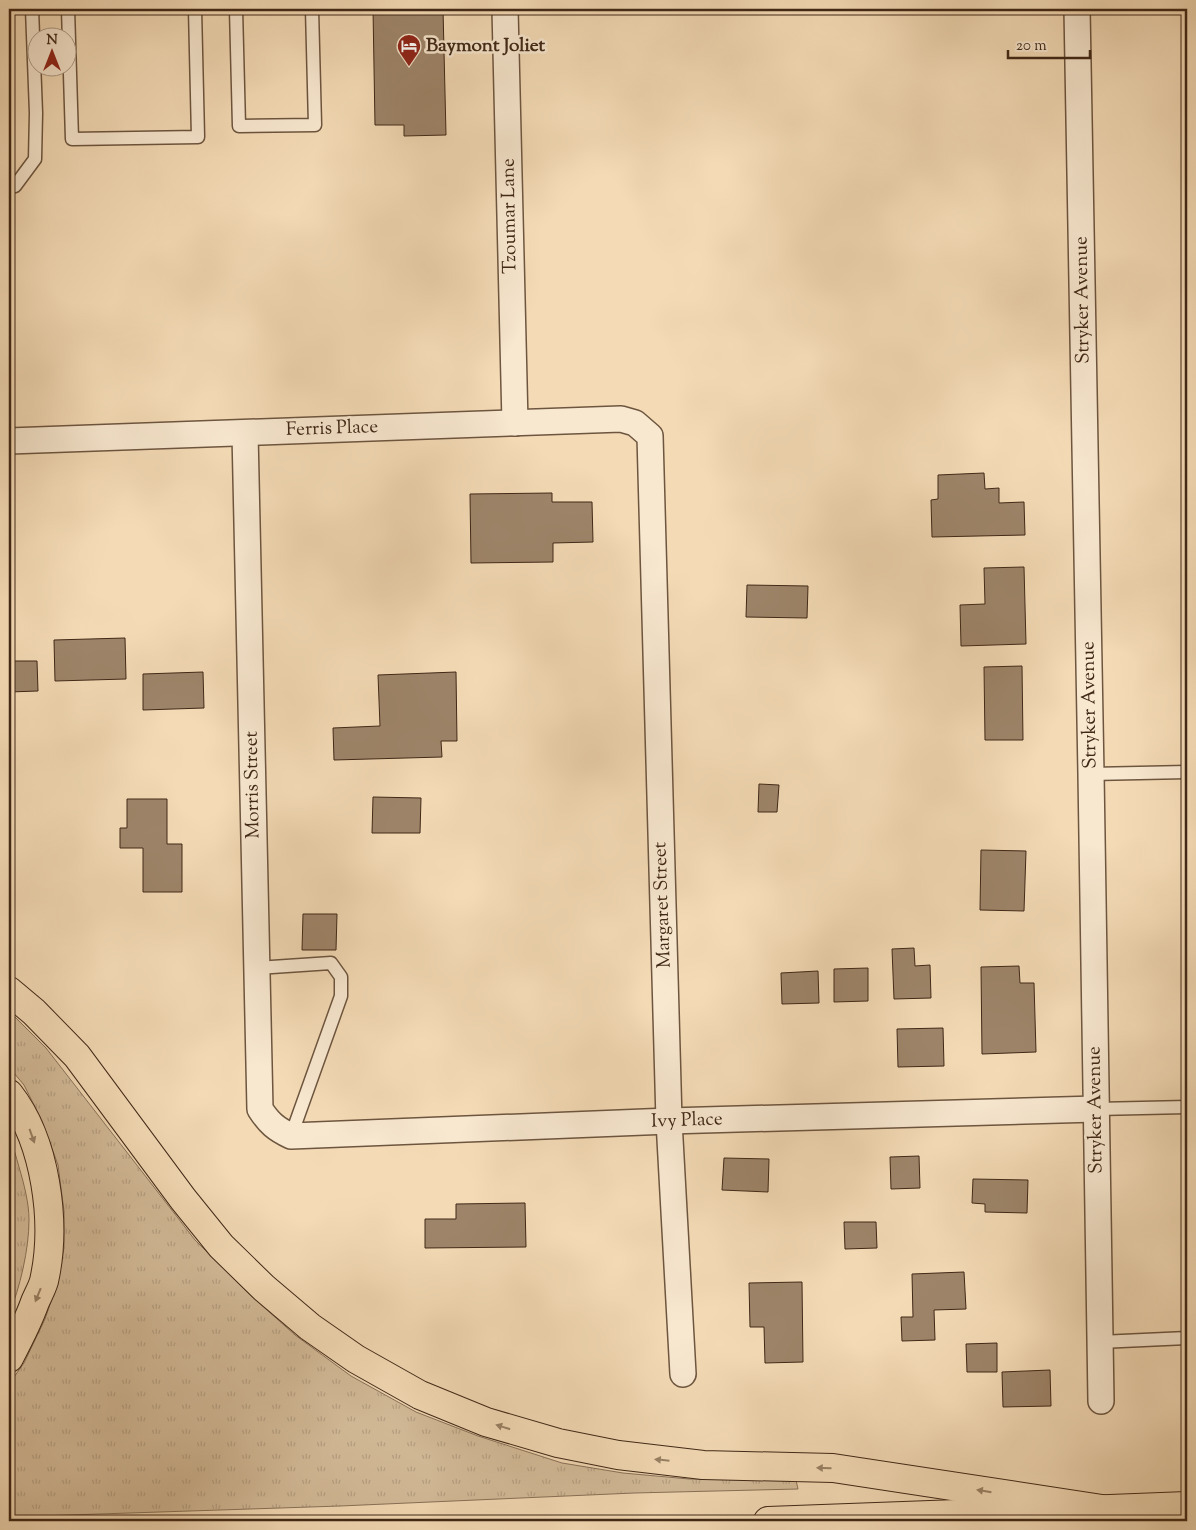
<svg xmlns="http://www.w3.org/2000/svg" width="1196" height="1530" font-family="'Sorts Mill Goudy',serif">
<defs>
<pattern id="grass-tufts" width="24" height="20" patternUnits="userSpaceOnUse" patternTransform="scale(1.25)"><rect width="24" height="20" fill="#d5bd9b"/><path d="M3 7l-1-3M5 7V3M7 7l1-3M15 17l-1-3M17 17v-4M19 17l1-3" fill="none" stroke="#b8a285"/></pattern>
</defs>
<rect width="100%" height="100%" fill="#f4dbb6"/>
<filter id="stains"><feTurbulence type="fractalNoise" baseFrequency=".004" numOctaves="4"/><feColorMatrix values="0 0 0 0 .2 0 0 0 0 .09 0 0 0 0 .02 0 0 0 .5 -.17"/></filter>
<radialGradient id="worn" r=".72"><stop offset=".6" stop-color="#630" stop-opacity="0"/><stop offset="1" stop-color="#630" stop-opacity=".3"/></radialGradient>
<g fill="url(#grass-tufts)" stroke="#8a7259">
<path d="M9,1011L46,1048L195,1240L247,1292L295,1335L351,1376L416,1412L478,1436L562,1463L623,1473L689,1479L796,1480L798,1489L634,1493L340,1506L9,1517V1384L24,1363L45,1319L58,1281L64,1248V1211L58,1165L42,1121L24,1085L9,1067Z"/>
<path d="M9,1138C14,1147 16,1157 19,1167C24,1184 29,1203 29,1220C29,1249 20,1288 9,1314Z"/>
</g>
<g fill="#9e856a" stroke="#402817">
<path d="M373,9H443L446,135L404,136V125H375Z"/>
<path d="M984,473L985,489L999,488V503L1024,502L1025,535L932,537L931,500L938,499V475Z"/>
<path d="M552,493V502H592L593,542L553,543V562L471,563L470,494Z"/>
<path d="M1024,567L1026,644L961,646L960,605L985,604L984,568Z"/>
<path d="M747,585L808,586L807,618L746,617Z"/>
<path d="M125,638L126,679L55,681L54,640Z"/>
<path d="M9,661H37L38,691L9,692Z"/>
<path d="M1022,666L1023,740H985L984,667Z"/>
<path d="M203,672L204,708L143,710V674Z"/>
<path d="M456,672L457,741H441L442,757L334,760L333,728L380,726L378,675Z"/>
<path d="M759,784L779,785L777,812H758Z"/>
<path d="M373,797L421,798L420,833H372Z"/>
<path d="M127,799H167V844H182V892H143V848H120V828H127Z"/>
<path d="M981,850L1026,851L1024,911L980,910Z"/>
<path d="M303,914H337L336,950H302Z"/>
<path d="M914,948L915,966L930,965L931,998L894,999L892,949Z"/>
<path d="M1019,966L1020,983H1034L1036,1052L982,1054L981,967Z"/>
<path d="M868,968V1001L834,1002V969Z"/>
<path d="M818,971L819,1003L782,1004L781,973Z"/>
<path d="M943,1028L944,1066L898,1067L897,1029Z"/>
<path d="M919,1156L920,1188L891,1189L890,1157Z"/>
<path d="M724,1158L769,1159L768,1192L722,1190Z"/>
<path d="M973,1179L1028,1180L1027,1213L985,1212V1204L972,1203Z"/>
<path d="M525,1203L526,1247L425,1248V1219H456V1204Z"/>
<path d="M844,1222H876L877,1248L845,1249Z"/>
<path d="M964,1272L966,1309L934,1310L935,1340L902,1341L901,1317H913L912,1274Z"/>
<path d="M802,1282L803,1362L765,1363L764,1327H750L749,1283Z"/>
<path d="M997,1343V1372H967L966,1344Z"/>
<path d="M1050,1370L1051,1406L1003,1407L1002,1372Z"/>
</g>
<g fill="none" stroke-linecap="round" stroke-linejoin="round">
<g stroke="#6d553f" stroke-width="15">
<g id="lane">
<path d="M68,9L72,139L198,137L195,9"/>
<path d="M236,9L239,126L315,125L312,9"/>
<path d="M9,187L15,186L35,159L36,113L32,9"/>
<path d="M1091,774L1187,772"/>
<path d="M257,968L331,963L341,977V996L291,1136"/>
<path d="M1096,1109L1187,1107"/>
<path d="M1100,1342L1187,1338"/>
</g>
</g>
<g stroke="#6d553f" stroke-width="28">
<g id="street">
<path d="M505,9L515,423"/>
<path d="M1077,9L1091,774L1101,1401"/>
<path d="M245,433L260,1109C269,1123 276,1129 291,1136L669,1121L1096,1109"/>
<path d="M9,441L621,419L635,423L650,436L669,1121L683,1374"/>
</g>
</g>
<g stroke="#402817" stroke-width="30">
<g id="highway">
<path d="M9,991L34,1012L77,1056L183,1199L221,1246L264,1288L310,1327L356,1359L420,1395L486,1422L558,1443L618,1455L703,1465L833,1468L1102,1509"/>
<path d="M9,1094C46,1141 57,1223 44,1281C42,1288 38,1295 35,1302C28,1322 19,1339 9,1358"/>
<path d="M1084,1510L1187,1506"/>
<path d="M768,1521L1036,1511"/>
</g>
</g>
<use href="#lane" stroke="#f8e8d0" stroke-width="12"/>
<use href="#street" stroke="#f8e8d0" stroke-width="25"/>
<use href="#highway" stroke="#f4dbb6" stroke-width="28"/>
</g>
<defs><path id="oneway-solid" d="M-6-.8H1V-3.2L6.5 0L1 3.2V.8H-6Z" transform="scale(1.25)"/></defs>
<g fill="#9a8266">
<use href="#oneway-solid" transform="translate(32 1136) rotate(70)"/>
<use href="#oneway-solid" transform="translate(38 1295) rotate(112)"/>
<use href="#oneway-solid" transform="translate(503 1427) rotate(-163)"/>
<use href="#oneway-solid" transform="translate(662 1460) rotate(-174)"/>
<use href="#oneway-solid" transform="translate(824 1468) rotate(-179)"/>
<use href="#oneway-solid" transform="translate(984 1491) rotate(-171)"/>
</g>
<defs>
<g id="hotel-pin" transform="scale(1.25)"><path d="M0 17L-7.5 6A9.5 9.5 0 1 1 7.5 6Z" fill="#8f2418" stroke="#f8e8d0"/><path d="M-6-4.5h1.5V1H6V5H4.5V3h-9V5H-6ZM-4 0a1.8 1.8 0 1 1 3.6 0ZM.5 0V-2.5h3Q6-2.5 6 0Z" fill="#fff"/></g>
</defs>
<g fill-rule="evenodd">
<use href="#hotel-pin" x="409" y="46"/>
</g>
<g text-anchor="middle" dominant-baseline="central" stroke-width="5" stroke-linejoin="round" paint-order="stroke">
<g font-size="19" font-weight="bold" fill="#402817" stroke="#f8e8d0" text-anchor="start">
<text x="426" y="46">Baymont Joliet</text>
</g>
<g font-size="19" fill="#402817" stroke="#f8e8d0">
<text transform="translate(510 216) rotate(-91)">Tzoumar Lane</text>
<text transform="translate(1083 300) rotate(-91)">Stryker Avenue</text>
<text transform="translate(332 429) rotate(-2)">Ferris Place</text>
<text transform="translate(1090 705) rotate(-91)">Stryker Avenue</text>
<text transform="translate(253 785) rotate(-91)">Morris Street</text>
<text transform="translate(663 905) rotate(-92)">Margaret Street</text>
<text transform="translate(1096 1110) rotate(-91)">Stryker Avenue</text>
<text transform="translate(687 1121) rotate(-2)">Ivy Place</text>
</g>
</g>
<rect width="1196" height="1530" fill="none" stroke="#f4dbb6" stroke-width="30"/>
<rect x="10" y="10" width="1176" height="1510" fill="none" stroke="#402817" stroke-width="2.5"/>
<rect x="15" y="15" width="1166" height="1500" fill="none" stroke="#402817"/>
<g transform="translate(52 52)"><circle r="24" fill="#f8e8d0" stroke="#ae9b86"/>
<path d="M0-4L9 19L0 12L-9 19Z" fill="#8f2418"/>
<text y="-8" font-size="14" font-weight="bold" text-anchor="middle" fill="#402817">N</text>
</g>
<path d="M1008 50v8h82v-8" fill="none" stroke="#402817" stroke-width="2.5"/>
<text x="1016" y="50" font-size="15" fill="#402817" stroke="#f8e8d0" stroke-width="4" paint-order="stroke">20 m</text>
<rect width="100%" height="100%" filter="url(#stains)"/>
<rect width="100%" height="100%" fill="url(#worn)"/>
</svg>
